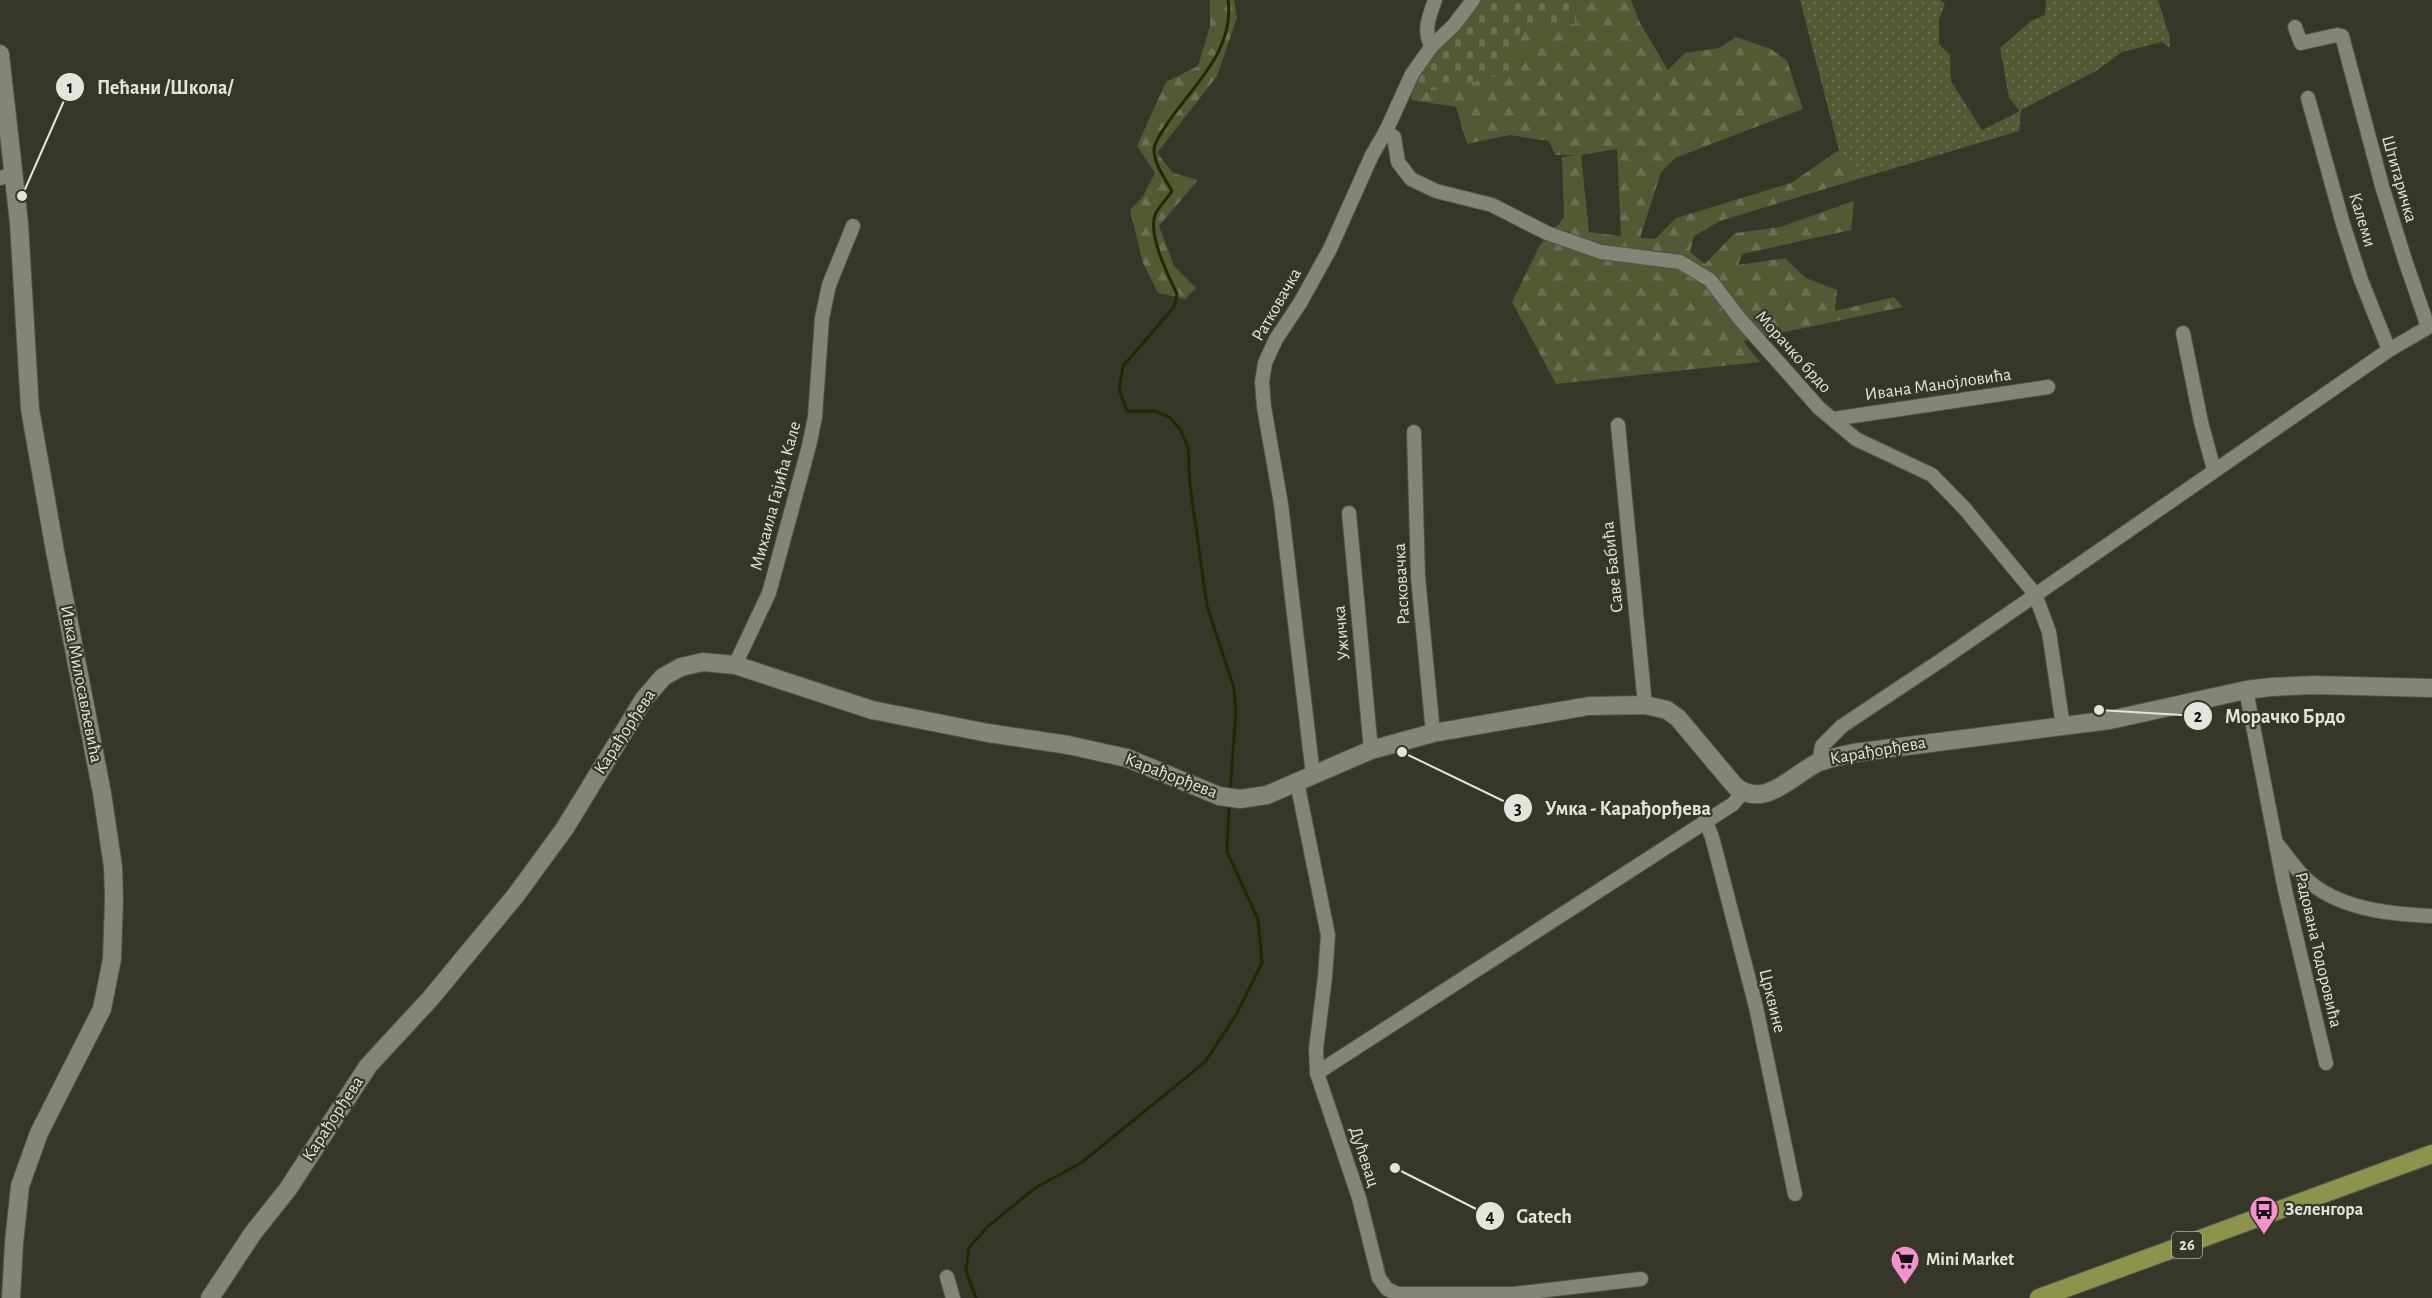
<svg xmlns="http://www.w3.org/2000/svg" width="2432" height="1298" font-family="'Alegreya Sans',sans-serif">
<defs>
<pattern id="grass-dots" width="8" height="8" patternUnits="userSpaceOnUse" patternTransform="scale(1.5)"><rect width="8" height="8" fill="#545833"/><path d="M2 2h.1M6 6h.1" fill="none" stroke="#6c7050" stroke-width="1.8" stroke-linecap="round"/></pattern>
<pattern id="forest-firs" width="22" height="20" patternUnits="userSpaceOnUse" patternTransform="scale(1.5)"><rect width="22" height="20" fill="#545833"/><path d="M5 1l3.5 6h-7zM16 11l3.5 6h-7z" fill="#6c7050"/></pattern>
<pattern id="cemetery-stones" width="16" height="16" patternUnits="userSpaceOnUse" patternTransform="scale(1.5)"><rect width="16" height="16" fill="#545833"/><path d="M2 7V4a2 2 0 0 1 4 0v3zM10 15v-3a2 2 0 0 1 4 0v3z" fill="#6c7050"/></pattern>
</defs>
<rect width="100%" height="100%" fill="#353729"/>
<path fill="url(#grass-dots)" d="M1800,0H1940L1945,4L1939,19V44L1950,55L1951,81L1982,130L2020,111L2009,98L2000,48L2031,21L2045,15L2046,0H2158L2170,38V48L2162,42L2122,52L2096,71L2021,110L2019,131L1858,179L1839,150Z"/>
<g fill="url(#forest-firs)" fill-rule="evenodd">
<path d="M1210,0H1234L1237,18L1217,76L1157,153L1173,173L1198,180L1159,226L1174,266L1196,288L1185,299L1158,293L1143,263L1130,210L1142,198L1155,173L1137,146L1166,82L1198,66L1210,26Z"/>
<path d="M1575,0H1631L1640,23L1668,70L1685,53L1719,48L1736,37L1771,49L1787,61L1803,109L1675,158L1661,172L1640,238L1655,239L1676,218L1791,183L1839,150L1858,179L1720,221L1694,236L1690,252L1705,264L1735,233L1780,227L1854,201L1851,230L1742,254L1738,265L1785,258L1806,278L1837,290L1835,311L1894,297L1903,307L1743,341L1760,362L1556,384L1512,302L1540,245L1564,218L1562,157L1575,155H1555L1549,141L1510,135L1467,144L1456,107L1411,100V91L1443,90L1520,30L1577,23ZM1617,149L1621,236L1589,232L1581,155Z"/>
</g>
<path fill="url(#cemetery-stones)" d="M1477,0H1575L1577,23L1520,30L1511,72L1443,90L1411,91L1424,67Z"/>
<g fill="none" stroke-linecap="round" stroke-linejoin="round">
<g stroke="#242702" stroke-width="3">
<path d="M1228,0C1235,49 1195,84 1169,121C1164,129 1155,140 1154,149C1154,165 1165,178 1172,191C1167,199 1158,207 1155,215C1148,236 1168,275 1177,294L1174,307L1123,366L1119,389L1127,411H1155L1169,417L1180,429L1188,447L1190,485L1207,606L1234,688L1236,712L1230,792"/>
<path d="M976,1298L966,1271L969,1248L987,1227L1035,1188L1081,1163L1205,1062L1237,1013L1262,963L1258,919L1227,852L1229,804"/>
</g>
<g stroke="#505147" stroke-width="16">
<g id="street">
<path d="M2295,27L2301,43L2337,35L2342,36L2382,186L2405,260L2428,327"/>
<path d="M1432,46C1422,32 1430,14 1435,0"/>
<path d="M2308,98L2343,224L2361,280L2389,350"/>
<path d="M1386,131L1394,137L1398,162L1411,179L1436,191L1492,205L1547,233L1601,252L1680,262L1710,280L1740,319L1819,408L1856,439L1932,475L1965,509L2035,594L2049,632L2063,726"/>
<path d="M0,178L13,174"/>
<path d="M2183,333L2201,422L2214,470"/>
<path d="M1833,419L2048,387"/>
<path d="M1618,425L1645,705"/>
<path d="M1414,432L1418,577L1433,733"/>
<path d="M1349,513L1371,750"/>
<path d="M735,665L769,593L809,446L815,417L822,318L829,285L853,226"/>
<path d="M2246,690L2285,890L2326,1063"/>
<path d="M1819,763L1822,746L1842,726L1943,659L2389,350L2432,325"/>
<path d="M1313,775L1281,504L1264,407L1262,382L1265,363L1276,339L1300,303L1330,249L1372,155L1386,131L1412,74L1432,46L1454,25L1473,0"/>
<path d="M1297,782L1328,935L1325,977L1316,1049L1317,1073L1359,1198L1379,1278L1387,1289L1398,1294H1513L1641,1279"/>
<path d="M1705,820L1712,837L1756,1007L1795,1194"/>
<path d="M2278,845C2287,856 2295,868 2305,878C2337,909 2389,914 2432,916"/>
<path d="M1317,1073L1733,804L1743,792"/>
<path d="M947,1277L953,1298"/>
</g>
</g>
<g stroke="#505147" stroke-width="20">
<g id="secondary">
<path d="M0,54L19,223L30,409L55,551L102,793L113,867L114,899L112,959L102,1009L39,1133L20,1186L14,1243L11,1298"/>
<path d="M210,1298L253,1233L288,1189L368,1066L430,999L516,895L565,828L644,699L663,677L681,667L703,662L735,665L872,710L988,733L1068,745L1127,758L1219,796L1240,799L1267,795L1371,750L1433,733L1589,706L1645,705L1667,710L1678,718L1735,786C1764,810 1791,776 1817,763C1829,758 1841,756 1853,753L2110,720L2246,690L2271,687L2314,685L2432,688"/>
</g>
</g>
<g stroke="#505147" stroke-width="20">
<path id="primary" d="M2039,1298L2432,1154"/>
</g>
<use href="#street" stroke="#838576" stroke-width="14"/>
<use href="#secondary" stroke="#838576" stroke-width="18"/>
<use href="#primary" stroke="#8e934b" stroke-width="18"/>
</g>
<defs>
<g id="bus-pin" transform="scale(1.5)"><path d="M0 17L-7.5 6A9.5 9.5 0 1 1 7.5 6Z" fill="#f790cd" stroke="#353729"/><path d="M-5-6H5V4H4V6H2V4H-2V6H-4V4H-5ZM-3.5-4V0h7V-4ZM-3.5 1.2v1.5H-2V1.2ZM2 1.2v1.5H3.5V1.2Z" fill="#111"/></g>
<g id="supermarket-pin" transform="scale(1.5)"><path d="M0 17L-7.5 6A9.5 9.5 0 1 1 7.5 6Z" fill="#f790cd" stroke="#353729"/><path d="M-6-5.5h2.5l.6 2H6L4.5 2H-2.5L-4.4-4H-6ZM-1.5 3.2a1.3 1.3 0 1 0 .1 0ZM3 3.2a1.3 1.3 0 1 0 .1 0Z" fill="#111"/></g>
</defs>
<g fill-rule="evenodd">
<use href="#bus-pin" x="2264" y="1210"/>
<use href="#supermarket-pin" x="1905" y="1260"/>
</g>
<g text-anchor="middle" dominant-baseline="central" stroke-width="4.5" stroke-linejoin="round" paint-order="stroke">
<rect fill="#353729" stroke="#afb0a6" stroke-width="1.5" x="2172" y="1232" width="30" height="26" rx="4.5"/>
<g font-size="16" font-weight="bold" fill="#e3e4dc">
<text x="2187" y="1245">26</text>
</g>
<g font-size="18" fill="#e3e4dc" stroke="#353729">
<text transform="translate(2399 179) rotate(74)">Штитаричка</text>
<text transform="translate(2362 220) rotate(73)">Калеми</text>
<text transform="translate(1277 305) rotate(-60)">Ратковачка</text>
<text transform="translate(1793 352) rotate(48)">Морачко брдо</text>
<text transform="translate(1938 385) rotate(-8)">Ивана Манојловића</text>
<text transform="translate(776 496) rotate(-75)">Михаила Гајића Кале</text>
<text transform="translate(1613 567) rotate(-96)">Саве Бабића</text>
<text transform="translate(1402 584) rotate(-93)">Расковачка</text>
<text transform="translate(1342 633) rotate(-95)">Ужичка</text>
<text transform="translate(81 684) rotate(79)">Ивка Милосављевића</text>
<text transform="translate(625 732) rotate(-57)">Карађорђева</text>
<text transform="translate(1878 751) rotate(-10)">Карађорђева</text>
<text transform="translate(1171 776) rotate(21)">Карађорђева</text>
<text transform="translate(2318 950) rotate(77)">Радована Тодоровића</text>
<text transform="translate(1772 1001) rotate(76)">Црквине</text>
<text transform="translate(333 1119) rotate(-57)">Карађорђева</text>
<text transform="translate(1364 1157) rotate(72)">Дућевац</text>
</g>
<g font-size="18" font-weight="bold" fill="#e3e4dc" stroke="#353729" text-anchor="start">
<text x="2285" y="1210">Зеленгора</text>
<text x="1926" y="1260">Mini Market</text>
</g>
</g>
<path fill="none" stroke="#e3e4dc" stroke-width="2" d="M22 196L70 87M2099 710L2198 716M1402 752L1518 808M1395 1168L1490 1216"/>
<g fill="#e3e4dc" stroke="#353729" stroke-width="2">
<circle cx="22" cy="196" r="6"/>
<circle cx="2099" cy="710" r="6"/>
<circle cx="1402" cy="752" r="6"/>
<circle cx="1395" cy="1168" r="6"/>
<circle cx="70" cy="87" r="15"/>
<circle cx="2198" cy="716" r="15"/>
<circle cx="1518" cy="808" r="15"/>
<circle cx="1490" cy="1216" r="15"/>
</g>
<g font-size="18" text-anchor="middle" font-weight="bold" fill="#111">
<text x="70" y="93">1</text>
<text x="2198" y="722">2</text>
<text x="1518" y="814">3</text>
<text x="1490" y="1222">4</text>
</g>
<g font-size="20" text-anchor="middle" font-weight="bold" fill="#e3e4dc" stroke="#353729" stroke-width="4.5" stroke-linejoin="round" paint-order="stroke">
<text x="165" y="94">Пећани /Школа/</text>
<text x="2285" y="723">Морачко Брдо</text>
<text x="1628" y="815">Умка - Карађорђева</text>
<text x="1544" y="1223">Gatech</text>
</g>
</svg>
